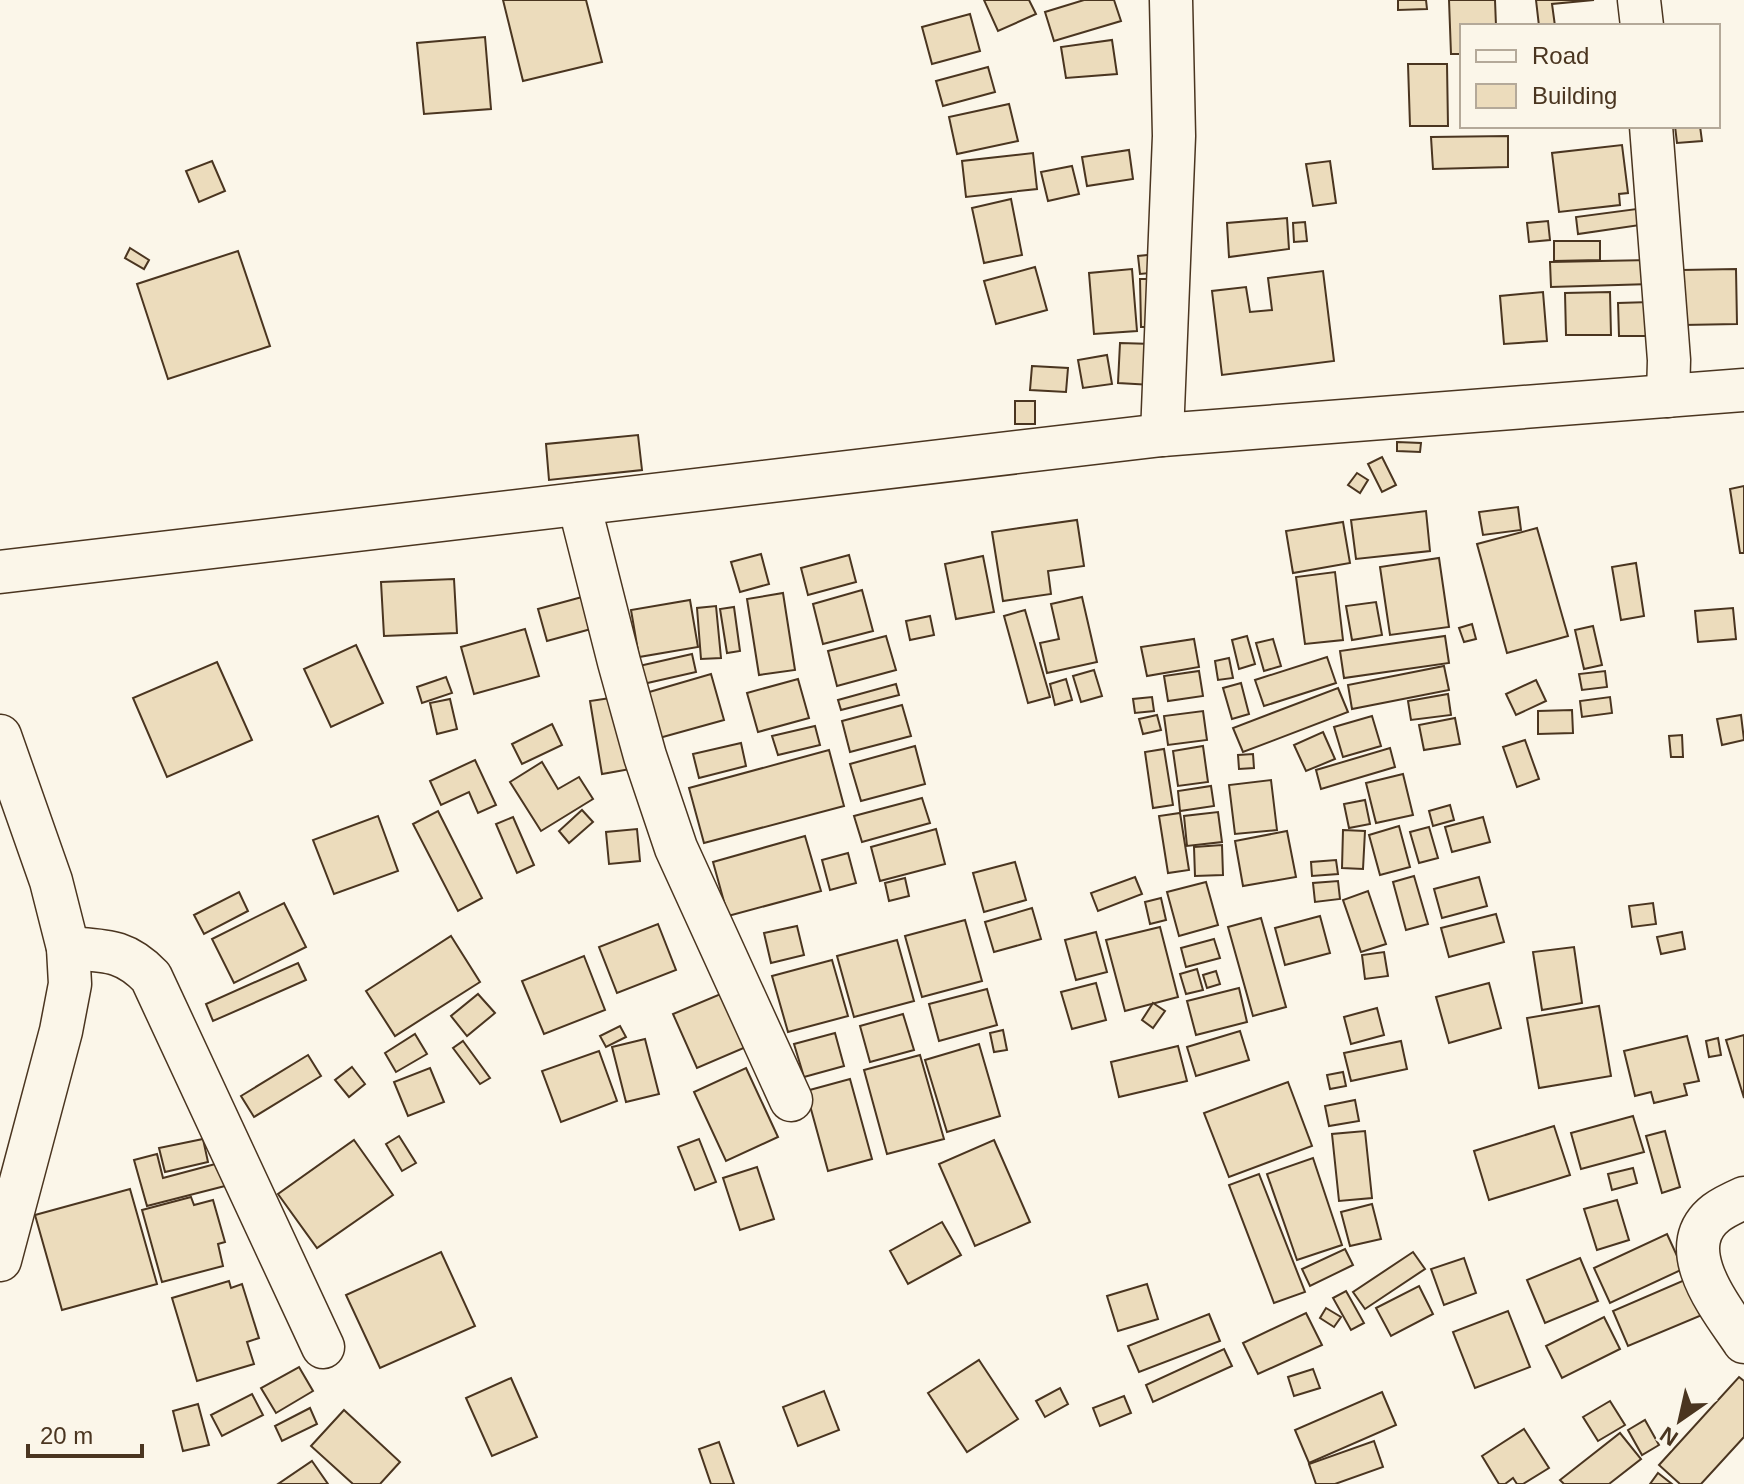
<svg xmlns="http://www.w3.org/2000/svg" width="1744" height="1484" font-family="Arial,sans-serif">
<rect width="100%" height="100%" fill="#fbf6e9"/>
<g fill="#ecdcbc" stroke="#4a3520" stroke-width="2">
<path d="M503,0H586L602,62L523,81Z"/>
<path d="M984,0H1029L1036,14L998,31Z"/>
<path d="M1084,0H1114L1121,21L1054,41L1045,12Z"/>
<path d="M1398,0H1426L1427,9L1398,10Z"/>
<path d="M1449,0H1495L1496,26H1462V54H1451Z"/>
<path d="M1536,0H1594L1552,4L1555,26H1539Z"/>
<path d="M970,14L980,51L932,64L922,27Z"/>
<path d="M485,37L491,109L424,114L417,43Z"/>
<path d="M1112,40L1117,74L1066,78L1061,47Z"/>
<path d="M1408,64H1447L1448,126H1410Z"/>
<path d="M988,67L995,92L943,106L936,81Z"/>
<path d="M1009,104L1018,141L957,154L949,117Z"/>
<path d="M1675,126H1700L1702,141L1677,143Z"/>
<path d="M1508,136V167L1433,169L1431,137Z"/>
<path d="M1622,145L1628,193L1619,194L1620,205L1559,212L1552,153Z"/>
<path d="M1129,150L1133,179L1087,186L1082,157Z"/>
<path d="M1033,153L1037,189L966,197L962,161Z"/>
<path d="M212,161L225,191L199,202L186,171Z"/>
<path d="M1330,161L1336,203L1313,206L1306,164Z"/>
<path d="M1072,166L1079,194L1048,201L1041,172Z"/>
<path d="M1011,199L1022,255L984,263L972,208Z"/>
<path d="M1644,208L1647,224L1578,234L1576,217Z"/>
<path d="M1287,218L1289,249L1229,257L1227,223Z"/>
<path d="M1548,221L1550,240L1529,242L1527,223Z"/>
<path d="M1305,222L1307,241L1294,242L1293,223Z"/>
<path d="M1554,241H1600V260L1554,261Z"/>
<path d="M130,248L149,260L144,269L125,258Z"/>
<path d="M238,251L270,346L168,379L137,284Z"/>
<path d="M1157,254L1160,272L1140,274L1138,256Z"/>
<path d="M1650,260L1651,284L1551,287L1550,262Z"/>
<path d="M1035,267L1047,310L996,324L984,281Z"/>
<path d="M1132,269L1137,331L1094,334L1089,273Z"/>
<path d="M1736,269L1737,324L1683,325L1682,270Z"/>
<path d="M1323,271L1334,361L1222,375L1212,291L1246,287L1250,312L1272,310L1268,278Z"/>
<path d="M1140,279H1161V327H1141Z"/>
<path d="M1543,292L1547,341L1504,344L1500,296Z"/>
<path d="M1610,292L1611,335H1566L1565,293Z"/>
<path d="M1650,302L1651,336H1619L1618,303Z"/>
<path d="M1120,343L1153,344L1152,385L1118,383Z"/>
<path d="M1107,355L1112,384L1083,388L1078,360Z"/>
<path d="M1032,366L1068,368L1066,392L1030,390Z"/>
<rect x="1015" y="401" width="20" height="23"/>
<path d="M638,435L642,470L549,480L546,444Z"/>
<path d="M1397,442L1421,443L1420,452L1397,451Z"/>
<path d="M1382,457L1396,485L1382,492L1368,464Z"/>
<path d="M1357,473L1368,480L1360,493L1348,485Z"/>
<path d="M1744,486V553H1740L1730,489Z"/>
<path d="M1518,507L1521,530L1483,535L1479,512Z"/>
<path d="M1426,511L1430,551L1356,559L1351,520Z"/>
<path d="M1077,520L1084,566L1048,571L1051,594L1003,601L992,532Z"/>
<path d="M1343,522L1350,563L1293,573L1286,531Z"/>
<path d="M1537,528L1568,636L1507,653L1477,544Z"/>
<path d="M761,554L769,584L740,592L731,562Z"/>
<path d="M849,555L856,582L808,595L801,568Z"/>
<path d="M983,556L994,612L956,619L945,564Z"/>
<path d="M1439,558L1449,627L1390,635L1380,567Z"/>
<path d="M1636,563L1644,616L1621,620L1612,567Z"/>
<path d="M1335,572L1343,640L1305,644L1296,577Z"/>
<path d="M454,579L457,633L384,636L381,582Z"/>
<path d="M862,590L873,631L823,644L813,604Z"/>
<path d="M783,593L795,670L759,675L747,599Z"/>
<path d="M582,597L591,629L547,641L538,609Z"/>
<path d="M1082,597L1097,662L1047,673L1040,643L1059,639L1051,604Z"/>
<path d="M690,600L698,647L639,657L631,610Z"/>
<path d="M1376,602L1382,635L1352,640L1346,606Z"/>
<path d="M716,606L721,658L701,659L697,608Z"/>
<path d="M734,607L740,651L727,653L720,609Z"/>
<path d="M1733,608L1736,639L1698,642L1695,611Z"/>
<path d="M1025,610L1050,697L1028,703L1004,616Z"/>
<path d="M930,616L934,635L910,640L906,621Z"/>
<path d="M1472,624L1476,639L1464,642L1459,628Z"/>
<path d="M1593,626L1602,665L1584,669L1575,630Z"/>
<path d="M525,629L539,676L474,694L461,647Z"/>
<path d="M886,636L896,670L837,686L828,651Z"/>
<path d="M1247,636L1255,664L1239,669L1232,640Z"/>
<path d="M1445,636L1449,663L1344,678L1340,651Z"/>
<path d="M1194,639L1199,667L1147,676L1141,647Z"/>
<path d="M1273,639L1281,666L1264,671L1256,643Z"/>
<path d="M356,645L383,703L331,727L304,669Z"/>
<path d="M692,654L696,672L643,684L639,666Z"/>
<path d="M1327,657L1336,683L1264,706L1255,680Z"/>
<path d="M1229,658L1233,678L1218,680L1215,661Z"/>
<path d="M217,662L252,740L167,777L133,698Z"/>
<path d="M1444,666L1449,690L1352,709L1348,685Z"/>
<path d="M1094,670L1102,696L1081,702L1073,676Z"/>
<path d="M1199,671L1203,696L1168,701L1164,676Z"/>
<path d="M1605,671L1607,687L1582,690L1579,674Z"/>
<path d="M711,674L724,720L652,740L639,695Z"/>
<path d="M446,677L452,693L422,703L417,687Z"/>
<path d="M798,679L809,718L758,732L747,693Z"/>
<path d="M1066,679L1072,700L1055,705L1050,684Z"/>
<path d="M1536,680L1546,701L1516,715L1506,694Z"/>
<path d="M1241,683L1249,714L1232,719L1223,688Z"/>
<path d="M896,684L899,695L841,710L838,700Z"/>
<path d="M1338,688L1348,712L1243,752L1233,728Z"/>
<path d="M1448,694L1451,715L1411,720L1408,701Z"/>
<path d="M624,696L636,768L602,774L590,701Z"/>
<path d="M1152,697L1154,711L1135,713L1133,699Z"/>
<path d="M1610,697L1612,713L1582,717L1580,701Z"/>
<path d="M450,699L457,729L437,734L430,703Z"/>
<path d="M902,705L911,736L850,752L842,721Z"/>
<path d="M1572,710L1573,733L1538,734V711Z"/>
<path d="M1203,711L1207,740L1168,745L1164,716Z"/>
<path d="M1157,715L1161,730L1143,734L1139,719Z"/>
<path d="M1741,715L1744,740L1722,745L1717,719Z"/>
<path d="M1372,716L1381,746L1343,757L1334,727Z"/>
<path d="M1455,718L1460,744L1424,750L1419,725Z"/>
<path d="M552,724L562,745L522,764L512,744Z"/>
<path d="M815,726L820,745L778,755L772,736Z"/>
<path d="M1323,732L1335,759L1306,771L1294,745Z"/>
<path d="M1682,735L1683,757H1671L1669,736Z"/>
<path d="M1525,740L1539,779L1517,787L1503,747Z"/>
<path d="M741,743L746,766L699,778L693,754Z"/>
<path d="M915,746L925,784L861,801L850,764Z"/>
<path d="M1203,746L1208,782L1178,786L1173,751Z"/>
<path d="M1390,748L1395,767L1321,789L1316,770Z"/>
<path d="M1164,749L1173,805L1153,808L1145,752Z"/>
<path d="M829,750L844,806L704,843L689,788Z"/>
<path d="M1253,754L1254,768L1239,769L1238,755Z"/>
<path d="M475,760L496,805L478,813L469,792L441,805L430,781Z"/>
<path d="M542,762L558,789L579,777L593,799L541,831L510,782Z"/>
<path d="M1403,774L1413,815L1376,823L1366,783Z"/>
<path d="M1271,780L1277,830L1235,834L1229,785Z"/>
<path d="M1211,786L1214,806L1180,811L1178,791Z"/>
<path d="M922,798L930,823L862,842L854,816Z"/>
<path d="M1365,800L1370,824L1349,828L1344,804Z"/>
<path d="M1450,805L1454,820L1433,826L1429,811Z"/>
<path d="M582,810L593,822L569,843L559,831Z"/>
<path d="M438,811L482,898L458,911L413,824Z"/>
<path d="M1218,812L1222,842L1187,846L1184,816Z"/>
<path d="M1180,813L1189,870L1168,873L1159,816Z"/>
<path d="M378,816L398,871L334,894L313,840Z"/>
<path d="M513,817L534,865L517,873L496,824Z"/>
<path d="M1483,817L1490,842L1452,852L1445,827Z"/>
<path d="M1399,826L1410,867L1380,875L1369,835Z"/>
<path d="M1429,827L1438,858L1419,863L1410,832Z"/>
<path d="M637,829L640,861L609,864L606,832Z"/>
<path d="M936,829L945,864L880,881L871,847Z"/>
<path d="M1343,830L1365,831L1363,869L1342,868Z"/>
<path d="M1287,831L1296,877L1243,886L1235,841Z"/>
<path d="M805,836L821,891L728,916L713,862Z"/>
<path d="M1222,845L1223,875L1195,876L1194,847Z"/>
<path d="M848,853L856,883L830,890L822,860Z"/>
<path d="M1336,860L1338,874L1312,876L1311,862Z"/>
<path d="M1015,862L1026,900L984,912L973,873Z"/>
<path d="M1414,876L1428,924L1406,930L1393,882Z"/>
<path d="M1135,877L1142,894L1098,911L1091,893Z"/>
<path d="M1479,877L1487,906L1442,918L1434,889Z"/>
<path d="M905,878L909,896L889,901L885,883Z"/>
<path d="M1338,881L1340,899L1315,902L1313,883Z"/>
<path d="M1206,882L1218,925L1179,936L1167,892Z"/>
<path d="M1368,891L1386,944L1361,952L1343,900Z"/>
<path d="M239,892L248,911L204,934L194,915Z"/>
<path d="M1161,898L1166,920L1150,924L1145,902Z"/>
<path d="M284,903L306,947L234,983L212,939Z"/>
<path d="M1653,903L1656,924L1632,927L1629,906Z"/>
<path d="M1032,908L1041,939L994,952L985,922Z"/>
<path d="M1496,914L1504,942L1449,957L1441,928Z"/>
<path d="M1320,916L1330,953L1285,965L1275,928Z"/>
<path d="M1261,918L1286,1007L1253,1016L1228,927Z"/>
<path d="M965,920L982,981L922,997L905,936Z"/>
<path d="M658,924L676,970L617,993L599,947Z"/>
<path d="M797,926L804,955L771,963L764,933Z"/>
<path d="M1160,927L1178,997L1125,1011L1106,940Z"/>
<path d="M1096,932L1107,972L1076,980L1065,940Z"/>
<path d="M1682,932L1685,949L1661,954L1657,937Z"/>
<path d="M451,936L480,982L395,1036L366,991Z"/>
<path d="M1214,939L1220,958L1186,967L1181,948Z"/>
<path d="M897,940L914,1001L854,1017L837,956Z"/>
<path d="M1574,947L1582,1003L1542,1010L1533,952Z"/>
<path d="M1384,952L1388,976L1365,979L1362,955Z"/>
<path d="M584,956L605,1010L544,1034L522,981Z"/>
<path d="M832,960L848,1016L788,1032L772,976Z"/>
<path d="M298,963L306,980L213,1021L206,1004Z"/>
<path d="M1197,969L1203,990L1186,994L1180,974Z"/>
<path d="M1216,971L1220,984L1207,988L1203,975Z"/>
<path d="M1096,983L1106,1020L1072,1029L1061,992Z"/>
<path d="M1489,983L1501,1028L1449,1043L1436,997Z"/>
<path d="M1239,988L1247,1022L1196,1035L1187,1001Z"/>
<path d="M987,989L997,1025L939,1041L929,1004Z"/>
<path d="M723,993L746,1047L697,1068L673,1014Z"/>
<path d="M478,994L495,1013L467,1036L451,1016Z"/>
<path d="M1153,1003L1165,1011L1153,1028L1142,1020Z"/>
<path d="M1599,1006L1611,1076L1539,1088L1527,1018Z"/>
<path d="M1377,1008L1384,1035L1351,1044L1344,1017Z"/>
<path d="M903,1014L914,1050L870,1062L860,1026Z"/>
<path d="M620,1026L626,1037L606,1047L600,1036Z"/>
<path d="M1003,1030L1007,1050L994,1052L990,1033Z"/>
<path d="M1240,1031L1249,1060L1196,1076L1187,1047Z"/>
<path d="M835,1033L844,1066L804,1077L794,1044Z"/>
<path d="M415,1034L427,1054L396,1072L385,1053Z"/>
<path d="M1744,1035V1098L1726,1040Z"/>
<path d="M1687,1036L1699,1081L1684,1084L1687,1095L1654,1103L1651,1092L1635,1096L1624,1051Z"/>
<path d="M1718,1038L1721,1055L1709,1057L1706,1041Z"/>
<path d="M645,1039L659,1094L626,1102L612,1047Z"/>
<path d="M463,1041L490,1078L480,1084L453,1048Z"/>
<path d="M1401,1041L1407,1069L1351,1081L1344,1053Z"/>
<path d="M979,1044L1000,1116L947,1132L925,1060Z"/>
<path d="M1178,1046L1187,1081L1119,1097L1111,1062Z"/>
<path d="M599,1051L617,1101L561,1122L542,1071Z"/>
<path d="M308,1055L321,1076L254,1117L241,1096Z"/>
<path d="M920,1055L944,1139L887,1154L864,1070Z"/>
<path d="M352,1067L365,1084L349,1097L335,1080Z"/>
<path d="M430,1068L444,1102L408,1116L394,1082Z"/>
<path d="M746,1068L778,1137L726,1161L694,1092Z"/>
<path d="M1343,1072L1346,1086L1330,1089L1327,1075Z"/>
<path d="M850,1079L872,1159L828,1171L806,1091Z"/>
<path d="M1288,1082L1312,1146L1229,1177L1204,1113Z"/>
<path d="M1355,1100L1359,1121L1329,1126L1325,1106Z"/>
<path d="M1633,1116L1644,1152L1581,1169L1571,1133Z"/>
<path d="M1554,1126L1570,1175L1489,1200L1474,1151Z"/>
<path d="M1365,1131L1372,1198L1339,1201L1332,1134Z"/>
<path d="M1665,1131L1680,1187L1662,1193L1646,1136Z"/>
<path d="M399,1136L416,1163L402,1171L386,1144Z"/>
<path d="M203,1139L208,1162L165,1172L159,1148Z"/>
<path d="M699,1139L716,1182L695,1190L678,1147Z"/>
<path d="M354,1140L393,1195L317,1248L278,1194Z"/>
<path d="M994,1140L1030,1222L975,1246L939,1164Z"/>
<path d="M157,1154L163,1178L219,1163L225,1186L147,1206L134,1160Z"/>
<path d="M1313,1158L1342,1245L1297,1260L1267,1174Z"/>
<path d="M757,1167L774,1219L740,1230L723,1178Z"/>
<path d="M1633,1168L1637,1183L1612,1190L1608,1174Z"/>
<path d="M1259,1174L1305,1292L1274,1303L1229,1185Z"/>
<path d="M130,1189L157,1284L62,1310L35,1215Z"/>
<path d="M191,1197L194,1205L213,1200L225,1242L218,1244L223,1266L162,1282L142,1210Z"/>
<path d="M1617,1200L1629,1240L1597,1250L1584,1209Z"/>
<path d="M1372,1204L1381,1239L1350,1246L1341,1212Z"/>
<path d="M942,1222L961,1255L908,1284L890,1251Z"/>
<path d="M1667,1234L1683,1269L1610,1303L1594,1268Z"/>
<path d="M1345,1249L1353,1265L1310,1286L1302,1269Z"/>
<path d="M441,1252L475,1326L380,1368L346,1295Z"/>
<path d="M1413,1252L1425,1269L1365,1309L1353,1292Z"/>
<path d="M1464,1258L1476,1293L1444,1305L1431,1269Z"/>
<path d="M1580,1258L1598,1301L1545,1323L1527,1280Z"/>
<path d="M1687,1279L1702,1315L1628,1346L1613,1311Z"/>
<path d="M229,1281L231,1288L242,1284L259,1338L247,1342L254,1364L197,1381L172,1298Z"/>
<path d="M1147,1284L1158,1319L1118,1331L1107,1296Z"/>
<path d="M1419,1286L1433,1314L1391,1336L1376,1308Z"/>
<path d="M1346,1291L1364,1323L1351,1330L1333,1298Z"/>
<path d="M1326,1308L1341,1317L1334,1327L1320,1318Z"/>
<path d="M1508,1311L1530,1367L1475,1388L1453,1332Z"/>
<path d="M1306,1313L1322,1345L1258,1374L1243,1343Z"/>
<path d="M1209,1314L1220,1341L1139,1372L1128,1346Z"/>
<path d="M1604,1317L1620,1349L1562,1378L1546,1346Z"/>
<path d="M1224,1349L1232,1366L1153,1402L1146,1385Z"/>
<path d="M979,1360L1018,1419L967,1452L928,1393Z"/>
<path d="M299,1367L313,1391L276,1413L261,1388Z"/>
<path d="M1313,1369L1320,1388L1294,1396L1288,1377Z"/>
<path d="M1739,1377L1744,1381V1437L1701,1484H1680L1659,1465Z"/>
<path d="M511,1378L537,1437L492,1456L466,1398Z"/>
<path d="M1060,1388L1068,1404L1045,1417L1036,1401Z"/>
<path d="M824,1391L839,1430L798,1446L783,1407Z"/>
<path d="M1382,1392L1396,1425L1309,1463L1295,1430Z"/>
<path d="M252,1394L263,1415L222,1436L211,1415Z"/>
<path d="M1124,1396L1131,1413L1100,1426L1093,1408Z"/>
<path d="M1610,1401L1625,1425L1598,1441L1583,1417Z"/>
<path d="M198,1404L209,1445L183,1451L173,1411Z"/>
<path d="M310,1408L317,1424L282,1441L275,1426Z"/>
<path d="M344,1410L400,1462L380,1484H353L311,1446Z"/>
<path d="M1645,1420L1659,1445L1642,1455L1628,1430Z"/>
<path d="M1524,1429L1549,1468L1523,1484H1517L1513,1478L1505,1484H1499L1482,1456Z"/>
<path d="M1620,1433L1641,1459L1609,1484H1564L1560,1480Z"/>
<path d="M1374,1441L1383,1467L1335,1484H1316L1309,1464Z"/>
<path d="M719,1442L734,1484H711L699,1449Z"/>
<path d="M312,1461L328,1484H278Z"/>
<path d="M1658,1473L1672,1484H1650Z"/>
</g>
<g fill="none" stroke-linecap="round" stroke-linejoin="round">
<g stroke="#4a3520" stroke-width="45">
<g id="minor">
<path d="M1639,0L1642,26"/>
<path d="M1651,126L1669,360L1668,396"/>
<path d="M1162,435L1174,136L1171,0"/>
<path d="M579,504L619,662L645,756L676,848L791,1100"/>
<path d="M0,572L1162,435L1744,390"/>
<path d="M0,736L51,881L68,948L70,984L61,1031L0,1260"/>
<path d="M68,948C105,951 124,949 151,977L323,1347"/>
<path d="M1744,1198C1735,1202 1724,1207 1716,1213C1671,1248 1722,1309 1744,1342"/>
</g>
</g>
<use href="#minor" stroke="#fbf6e9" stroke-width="42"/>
</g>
<rect x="1460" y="24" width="260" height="104" fill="#fbf6e9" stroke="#b4a999" stroke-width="2"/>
<rect x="1476" y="50" width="40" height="12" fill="#fbf6e9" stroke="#b4a999" stroke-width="2"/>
<text x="1532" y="64" font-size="24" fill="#4a3520">Road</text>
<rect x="1476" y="84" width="40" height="24" fill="#ecdcbc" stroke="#b4a999" stroke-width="2"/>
<text x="1532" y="104" font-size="24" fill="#4a3520">Building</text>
<g transform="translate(1680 1420) rotate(214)" stroke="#fbf6e9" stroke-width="6" paint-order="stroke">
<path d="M0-6L14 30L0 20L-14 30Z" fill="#4a3520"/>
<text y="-12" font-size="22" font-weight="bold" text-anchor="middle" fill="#4a3520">N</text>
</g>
<path d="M28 1444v12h114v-12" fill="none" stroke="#4a3520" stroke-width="4"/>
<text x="40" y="1444" font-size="24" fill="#4a3520" stroke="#fbf6e9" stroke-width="6" paint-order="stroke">20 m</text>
</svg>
